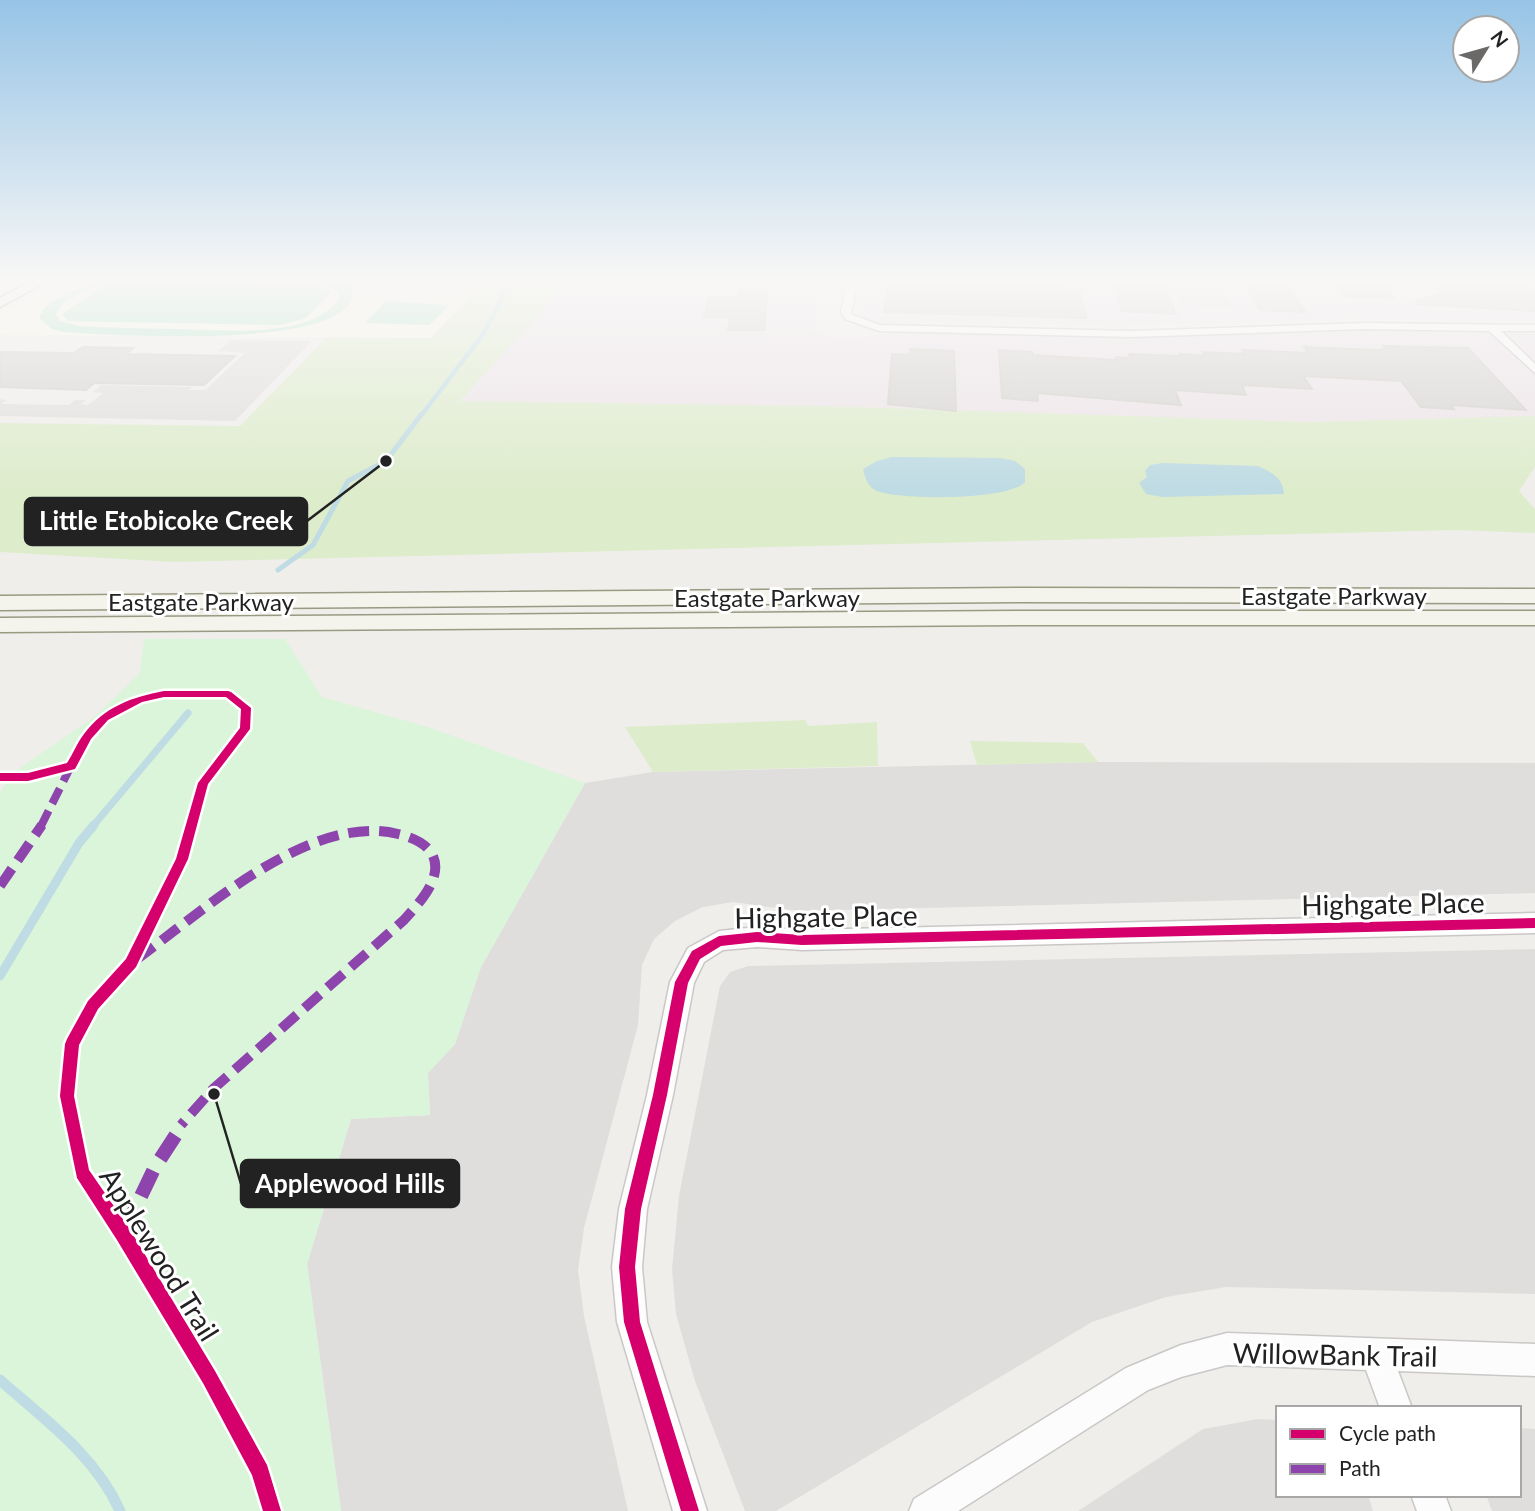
<svg xmlns="http://www.w3.org/2000/svg" width="1535" height="1511" font-family="Lato,sans-serif">
<rect width="100%" height="100%" fill="#f0eeeb"/>
<g fill="#dfdedc">
<path d="M1098,762L1535,763V893L799,911L733,902L703,907L675,921L654,939L642,965L638,1025L584,1228L578,1270L584,1316L628,1511H341L307,1264L351,1119L430,1115L428,1073L455,1044L481,967L585,783L653,772Z"/>
<path d="M1535,949V1294L1226,1287L1166,1297L1092,1322L776,1511H745L695,1381L676,1314L672,1269L679,1196L720,986L730,972L748,966Z"/>
<path d="M1258,1419L1278,1420V1495H1368L1373,1511H1078L1203,1429Z"/>
<path d="M1519,1428L1535,1429V1511H1492L1486,1495H1519Z"/>
</g>
<g fill="#ede4e9">
<path d="M563,278H815L816,325L811,329L837,339L902,332L1219,334L1378,328L1535,334V416L1306,422L824,406L460,401L549,303Z"/>
<path d="M861,278H1535V321L1350,319L1123,325L875,322L861,316L856,307Z"/>
</g>
<path fill="#f8f7e8" d="M66,278H487L431,338L0,335V312Z"/>
<g fill="#ddeccb">
<path d="M487,278H563L549,303L460,401L824,406L1306,422L1535,416V467L1519,491L1535,509V533L1456,530L175,562L0,552V423L240,426L326,338H431Z"/>
<path d="M805,720L808,726L877,722L878,766L653,772L625,727Z"/>
<path d="M970,741L1083,743L1098,762L977,765Z"/>
</g>
<path fill="#daf5da" d="M144,639H285L322,697L428,727L585,783L481,967L455,1044L428,1073L430,1115L351,1119L307,1264L341,1511H0V792L14,772L97,715L140,673Z"/>
<g fill="#b7e6d2" fill-rule="evenodd">
<path d="M121,278H346C349,284 354,291 352,298C337,350 109,335 63,332L52,329L39,318C46,294 99,282 121,278ZM149,279L314,282L338,291L339,299C310,340 221,330 176,329C144,328 112,328 80,326L60,321L56,314C65,292 101,286 122,282L100,288L62,314L68,321L280,325L306,318L331,292L317,285L128,282Z"/>
<path d="M386,301L450,305L429,325L365,323Z"/>
</g>
<g fill="#e0dfde">
<path d="M1169,278H1217L1234,308L1181,305Z"/>
<path d="M231,340L312,341L235,421L0,416V399L6,400L1,404L69,405L75,400H86L81,404L88,405L103,393L93,392L101,385L192,387L189,390H205L245,353L218,351Z"/>
</g>
<g fill="#bfdbe3">
<path d="M892,457L1000,458L1015,461L1025,469V482C1008,501 900,500 877,491C868,487 865,478 863,469L877,461Z"/>
<path d="M1163,463L1258,466C1272,472 1283,478 1284,494L1162,497L1146,494L1139,483L1147,477L1145,471L1150,465Z"/>
</g>
<g fill="none" stroke-linecap="round" stroke-linejoin="round">
<path stroke="#bfdbe3" stroke-width="4.5" d="M420,417L484,333L504,294L523,278"/>
<path stroke="#bfdbe3" stroke-width="5" d="M278,570L313,545L348,481L386,461L421,415"/>
<path stroke="#bfdbe3" stroke-width="7" d="M93,826L188,713"/>
<path stroke="#bfdbe3" stroke-width="9" d="M0,976L79,843L94,825"/>
<path stroke="#bfdbe3" stroke-width="11" d="M0,1380C44,1419 96,1456 120,1511"/>
</g>
<g fill="#d7d4d2" stroke="#d3d0cc" stroke-width="2">
<path d="M1116,278H1162L1176,314L1122,311L1115,287H1119Z"/>
<path d="M1240,278H1283L1305,312L1260,310Z"/>
<path d="M1333,278H1380L1394,298L1345,296Z"/>
<path d="M1428,278H1519L1535,291V311L1416,304V301L1443,293Z"/>
<path d="M937,280L1023,283L1024,286L1079,289L1087,318L884,312L888,284L937,287Z"/>
<path d="M739,290L768,291L764,330H728L730,317H704L709,297L738,298Z"/>
<path d="M1383,346L1468,348L1526,410L1451,405L1454,409L1421,407L1401,381L1303,376L1312,389L1242,385L1246,395L1175,390L1181,405L1037,393L1038,401L1002,398L999,350L1032,352L1033,355L1116,360V357L1131,358L1129,354L1181,356L1180,354L1204,356L1203,352L1245,354L1242,350L1308,353L1304,347L1377,350L1385,349Z"/>
<path d="M83,347L133,348L126,354L235,356L204,385L94,383L86,390L0,387V352L74,353Z"/>
<path d="M910,349L954,351L956,411L888,404L892,354L910,355Z"/>
</g>
<g fill="none" stroke-linecap="round" stroke-linejoin="round">
<g stroke="#c9c8c7" stroke-width="3">
<g id="street">
<path d="M848,278H858L851,312L853,315L880,325L1131,331L1363,323L1535,325V331H1501L1535,364V373L1489,331L1363,329L1131,337L879,331L845,319L841,312Z"/>
<path d="M1535,913V933L802,950L757,947L723,950L704,962L694,983L673,1095L647,1209L642,1267L647,1322L707,1511H673L617,1322L612,1267L619,1209L647,1095L670,982L688,948L719,931L757,927L802,930Z"/>
<path d="M1227,1333L1535,1344V1376L1398,1371L1412,1408H1380L1366,1370L1227,1365L1181,1377L1148,1390L958,1511H909L914,1499L1126,1368L1181,1345Z"/>
<path d="M1411,1495H1445L1451,1511H1417Z"/>
</g>
</g>
<g stroke="#999a82" stroke-width="3">
<g id="secondary">
<path d="M38,278H54L0,307V298Z"/>
<path d="M1020,588L1535,589V603L1020,602L0,610V596Z"/>
<path d="M1034,611H1535V625H1034L0,632V618Z"/>
</g>
</g>
<use href="#street" fill="#fdfcfc" fill-rule="evenodd"/>
<use href="#secondary" fill="#f4f4ed" fill-rule="evenodd"/>
<path stroke="#8e44ad" stroke-width="8" stroke-dasharray="17 8" stroke-linecap="butt" d="M41,826L71,766"/>
<g stroke="#8e44ad" stroke-width="10" stroke-dasharray="21 10" stroke-linecap="butt">
<path d="M0,886L42,825"/>
<path d="M137,959C203,911 311,812 398,834C411,837 427,843 433,856C443,879 418,904 404,920L213,1089L181,1125"/>
</g>
<path stroke="#8e44ad" stroke-width="14" stroke-dasharray="28 14" stroke-linecap="butt" d="M123,1234L155,1167L183,1124"/>
<g stroke="#fff" stroke-width="5">
<g id="cycleway">
<path d="M164,691H228L231,692L251,708L250,729L208,784L188,859L136,967L98,1009L79,1045L74,1096L89,1170L129,1228L215,1371L267,1465L281,1511H263L252,1475L203,1383L117,1240L77,1178L60,1096L65,1044L67,1039L88,1001L126,959L176,859L198,783L240,728L241,709L226,697H164L142,702L108,720L91,739L75,769L28,781H0V773H28L67,763C73,754 77,743 84,734C104,707 132,697 164,691Z"/>
<path d="M1535,918V928L802,945L757,942L721,946L700,959L688,983L667,1095L641,1209L635,1267L640,1322L699,1511H681L624,1322L619,1267L625,1209L653,1095L675,982L692,951L719,936L757,932L802,935Z"/>
</g>
</g>
<use href="#cycleway" fill="#d6006c" fill-rule="evenodd"/>
</g>
<linearGradient id="sky" x2="0" y2="1"><stop stop-color="#97c4e6"/><stop offset="0.57" stop-color="#f8f7f6"/><stop offset="1" stop-color="#f8f7f6" stop-opacity="0"/></linearGradient>
<rect width="1535" height="490" fill="url(#sky)"/>
<g text-anchor="middle" dominant-baseline="central" stroke-width="6" stroke-linejoin="round" paint-order="stroke">
<g font-size="24" fill="#222" stroke="#fff">
<text x="1334" y="595">Eastgate Parkway</text>
<text x="767" y="597">Eastgate Parkway</text>
<text x="201" y="601">Eastgate Parkway</text>
</g>
<g font-size="28" fill="#222" stroke="#fff">
<text transform="translate(1393 903) rotate(-1)">Highgate Place</text>
<text transform="translate(826 916) rotate(-1)">Highgate Place</text>
<text transform="translate(160 1254) rotate(58)">Applewood Trail</text>
<text transform="translate(1335 1354) rotate(1)">WillowBank Trail</text>
</g>
</g>
<path fill="none" stroke="#222" stroke-width="2.5" d="M386 461L307 521M214 1094L241 1184"/>
<g fill="#222" stroke="#fff" stroke-width="2.5">
<circle cx="386" cy="461" r="7"/>
<circle cx="214" cy="1094" r="7"/>
</g>
<g fill="#222" stroke="#222" stroke-width="2.5">
<rect x="25" y="498" width="282" height="47" rx="7"/>
<rect x="241" y="1160" width="218" height="47" rx="7"/>
</g>
<g font-size="26" text-anchor="middle" font-weight="bold" fill="#fff">
<text x="166" y="530">Little Etobicoke Creek</text>
<text x="350" y="1193">Applewood Hills</text>
</g>
<rect x="1276" y="1406" width="245" height="91" fill="#ffffff" stroke="#a7a7a7" stroke-width="2"/>
<rect x="1290" y="1429" width="35" height="10" fill="#d6006c" stroke="#a7a7a7" stroke-width="2"/>
<text x="1339" y="1441" font-size="21" fill="#222222">Cycle path</text>
<rect x="1290" y="1464" width="35" height="10" fill="#8e44ad" stroke="#a7a7a7" stroke-width="2"/>
<text x="1339" y="1476" font-size="21" fill="#222222">Path</text>
<g transform="translate(1486 49) rotate(53)"><circle r="33" fill="#ffffff" stroke="#a7a7a7" stroke-width="2"/>
<path d="M0-5L12 26L0 18L-12 26Z" fill="#6a6968"/>
<text y="-10" font-size="19" font-weight="bold" text-anchor="middle" fill="#222222">N</text>
</g>
</svg>
